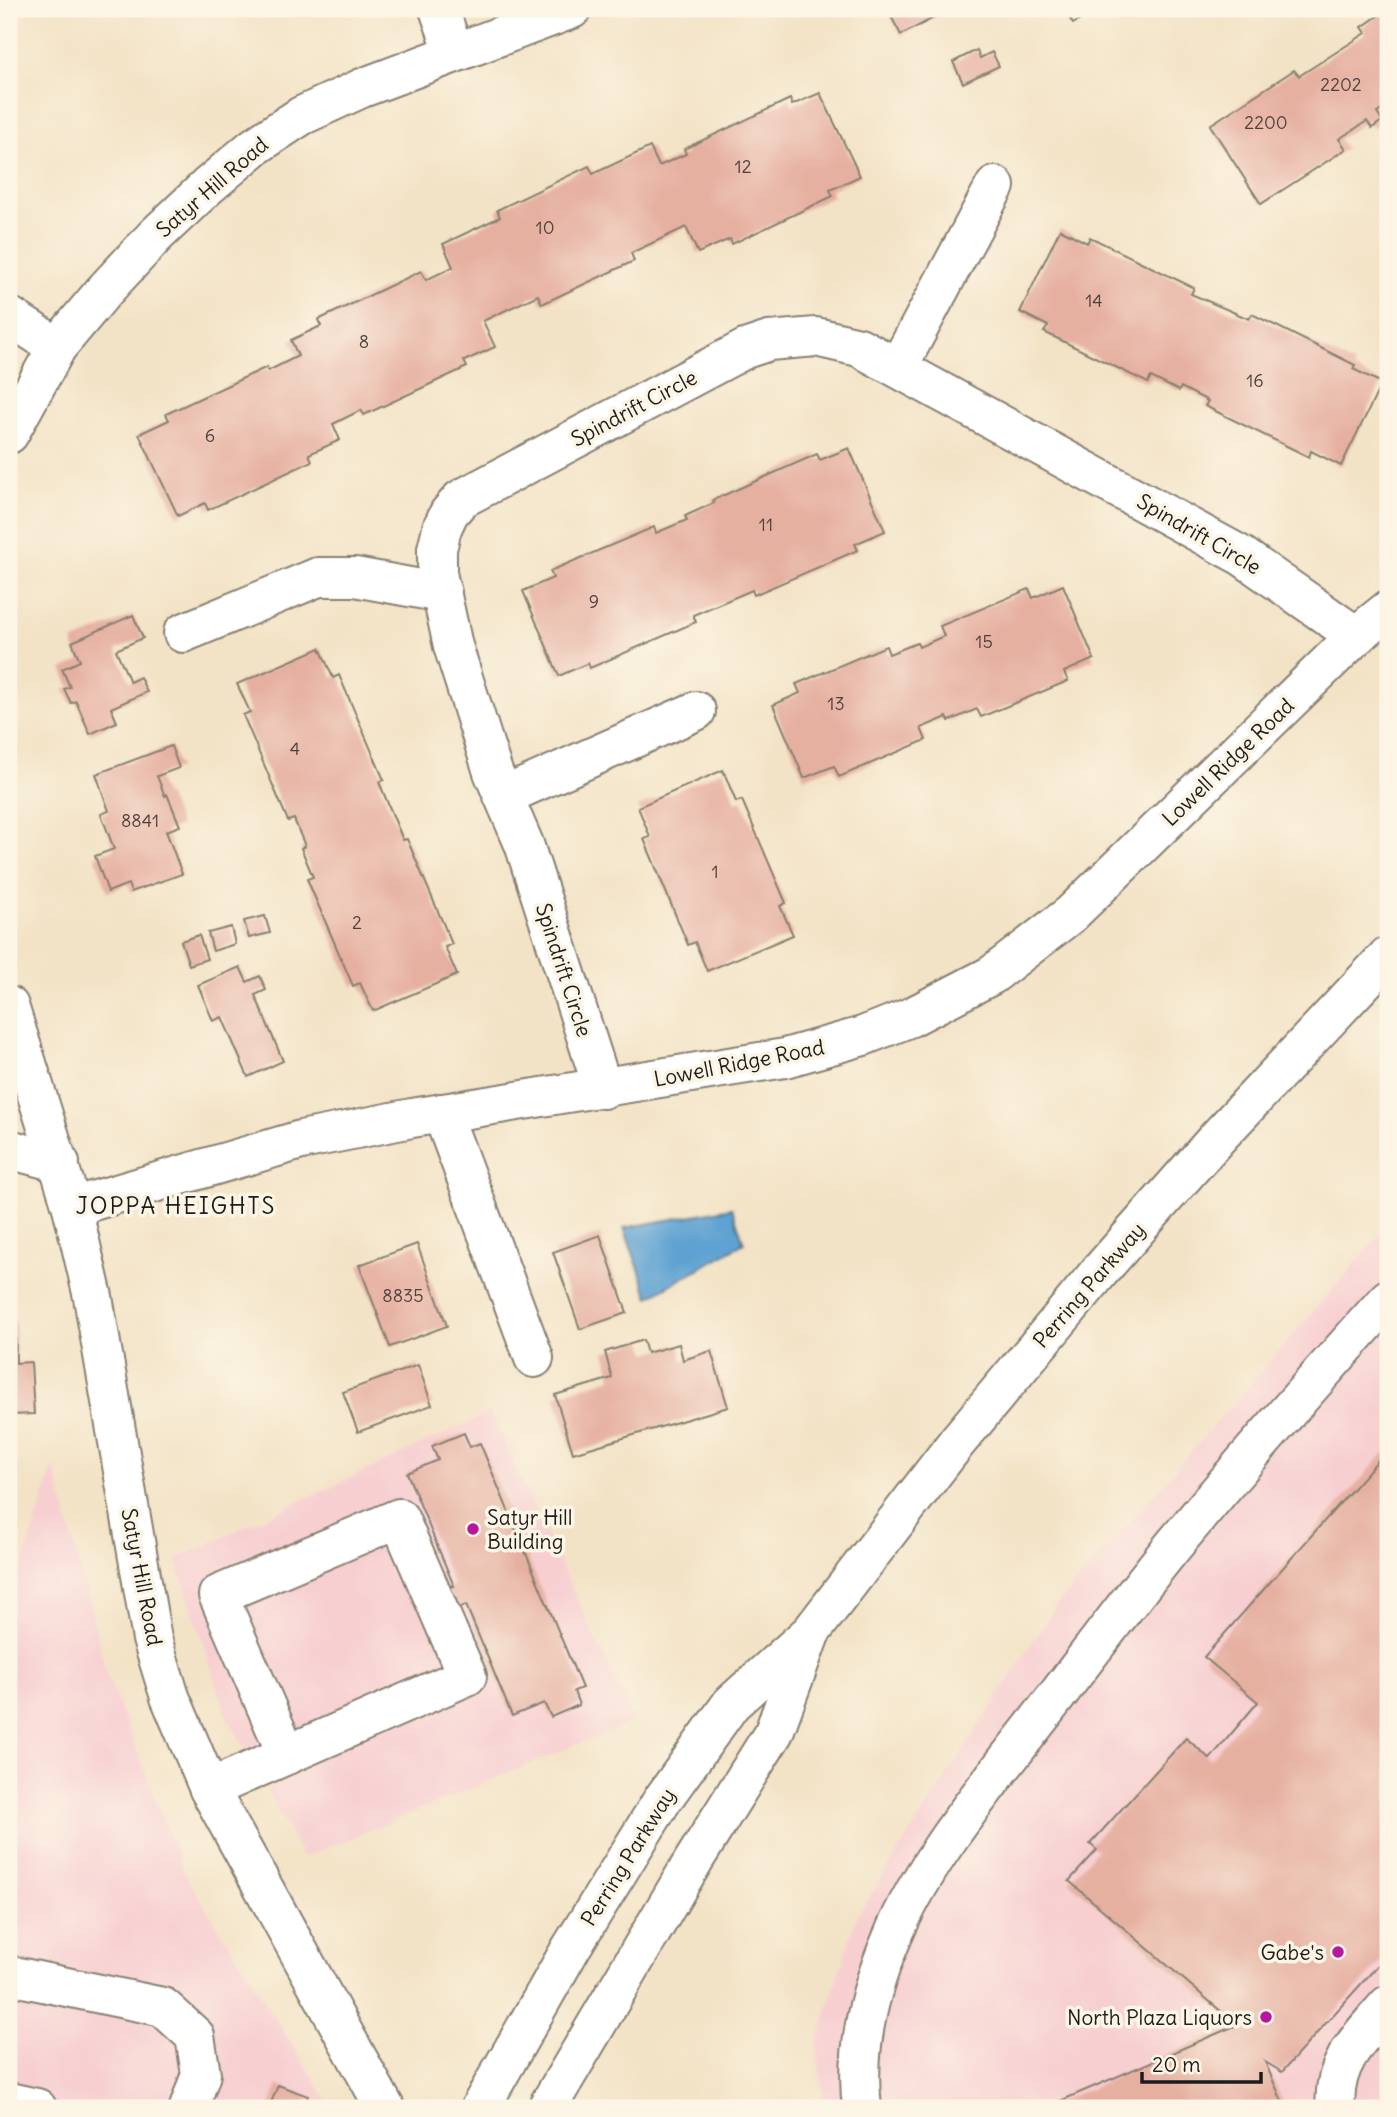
<svg xmlns="http://www.w3.org/2000/svg" width="1397" height="2117" font-family="Delius,sans-serif">
<rect width="100%" height="100%" fill="#fcf5e5"/>
<filter id="ink" filterUnits="userSpaceOnUse"><feTurbulence type="fractalNoise" baseFrequency=".0143" numOctaves="2"/><feDisplacementMap in="SourceGraphic" scale="14" xChannelSelector="R" yChannelSelector="G"/><feConvolveMatrix kernelMatrix="1 2 1 2 8 2 1 2 1" color-interpolation-filters="sRGB"/></filter>
<filter id="wash" filterUnits="userSpaceOnUse"><feTurbulence type="fractalNoise" baseFrequency=".00686" numOctaves="4" result="noise"/><feDisplacementMap in="SourceGraphic" scale="28" xChannelSelector="R" yChannelSelector="G"/><feGaussianBlur stdDeviation="1.57" result="paint"/><feColorMatrix in="noise" values="0 0 0 0 0 0 0 0 0 0 0 0 0 0 0 0 0 1.4 0 .05"/><feComposite in="paint" operator="in"/></filter>
<g filter="url(#wash)">
<rect width="100%" height="100%" fill="#f3e3c6"/>
<g fill="#f7cfd1">
<path d="M1388,1226V2108H825L816,2045L857,1916L1056,1606Z"/>
<path d="M490,1413L634,1721L303,1858L225,1712L176,1559Z"/>
<path d="M54,1465L107,1674L184,1872L332,2108H9V1608Z"/>
</g>
<path fill="#5da2d2" stroke="#3c5f77" stroke-width="2" d="M732,1208L744,1243L649,1297L624,1228Z"/>
<g id="blocks">
<g fill="#e6b0a1">
<path d="M887,9H946L947,11L901,35Z"/>
<path d="M1064,9H1099L1073,24Z"/>
<path d="M1388,9V106L1377,113L1382,121L1372,128L1367,121L1339,139L1346,149L1261,204L1210,125L1294,70L1299,76L1366,33L1362,27Z"/>
<path d="M977,50L980,58L992,52L999,66L963,83L953,62Z"/>
<path d="M820,93L860,176L830,190L833,196L732,244L730,239L698,253L686,227L631,253L634,261L542,304L538,295L483,321L495,347L464,361L467,367L364,415L361,410L333,424L340,440L309,454L312,461L208,510L205,503L178,516L139,434L169,420L166,414L267,367L268,371L298,356L291,340L321,326L318,320L421,271L426,280L453,267L443,244L500,217L497,210L589,166L593,174L650,147L659,166L686,154L684,149L790,99L792,105Z"/>
<path d="M1060,229L1087,243L1090,237L1194,288L1191,294L1249,319L1252,314L1355,365L1353,369L1382,383L1341,466L1311,451L1309,457L1205,406L1208,401L1181,387L1179,391L1151,377L1148,383L1044,332L1048,326L1020,312Z"/>
<path d="M849,448L885,531L855,544L858,550L754,595L752,590L693,615L696,622L590,668L588,663L559,676L523,591L553,578L550,571L654,527L656,533L687,520L685,516L714,503L713,500L817,454L820,460Z"/>
<path d="M1063,585L1094,659L1064,672L1068,681L981,717L977,709L949,721L947,717L921,728L926,740L839,777L834,766L804,778L773,705L800,693L796,684L886,646L889,654L917,643L919,647L944,636L940,626L1029,589L1033,598Z"/>
<path d="M133,615L143,638L116,650L130,682L140,677L147,692L111,708L117,722L90,734L76,701L71,703L64,689L70,687L62,669L80,661L72,642Z"/>
<path d="M320,648L333,678L339,675L384,780L379,782L403,840L407,839L452,944L445,947L457,975L373,1011L360,983L353,986L307,879L313,877L301,848L305,846L294,819L288,821L243,715L250,712L237,684Z"/>
<path d="M171,746L179,768L157,776L165,796L167,794L180,826L166,831L182,874L131,892L128,884L108,892L95,856L114,849L101,814L109,811L96,774Z"/>
<path d="M723,770L736,802L742,800L786,903L780,906L793,935L707,971L695,942L688,945L644,839L650,837L638,807Z"/>
<path d="M265,916L270,933L249,938L244,921Z"/>
<path d="M231,927L235,944L213,951L208,933Z"/>
<path d="M199,935L207,959L189,965L181,941Z"/>
<path d="M240,967L247,982L260,976L266,990L255,995L283,1061L248,1077L222,1017L213,1021L198,985Z"/>
<path d="M600,1235L627,1313L580,1329L553,1252Z"/>
<path d="M417,1244L447,1326L390,1347L359,1265Z"/>
<path d="M15,1321L16,1363L31,1362L34,1414L9,1415V1322Z"/>
<path d="M643,1340L647,1353L679,1344L683,1360L711,1351L728,1407L573,1453L555,1395L612,1378L605,1352Z"/>
<path d="M418,1365L432,1405L358,1432L343,1392Z"/>
<path d="M464,1433L470,1447L480,1443L582,1688L574,1691L579,1705L551,1717L544,1703L512,1716L466,1605L455,1610L447,1588L454,1586L407,1473L438,1460L432,1446Z"/>
<path d="M1388,1449V1954L1282,2072L1265,2062L1285,2108H1044L1237,2025L1069,1881L1097,1850L1090,1844L1186,1738L1210,1759L1258,1702L1204,1657Z"/>
<path d="M278,2085L308,2096L304,2108H269Z"/>
</g>
</g>
</g>
<g filter="url(#ink)">
<use href="#blocks" fill-opacity="0" stroke="#888071" stroke-width="2"/>
<g fill="none" stroke-linecap="round" stroke-linejoin="round">
<g stroke="#888071" stroke-width="42">
<g id="minor">
<path d="M439,9L454,52"/>
<path d="M9,316L57,347"/>
<path d="M898,367L995,186"/>
<path d="M9,434L57,347L104,291L156,235L208,186L254,147L301,116L362,88L572,9"/>
<path d="M183,633L318,577H355L442,593"/>
<path d="M504,796L696,711"/>
<path d="M9,1006L72,1207L93,1297L152,1639L170,1697L209,1789L385,2108"/>
<path d="M603,1089L524,844L493,772L453,646L437,573V549L442,528L449,513L461,499L745,349L769,341L816,337L859,347L1242,556L1356,636"/>
<path d="M442,1113L534,1358"/>
<path d="M9,1149L60,1163"/>
<path d="M72,1207L301,1140L412,1118L785,1058L863,1036L911,1017L992,975L1071,914L1356,636L1388,610"/>
<path d="M209,1789L467,1676L399,1518L218,1595L287,1755"/>
<path d="M9,1975L163,2007L195,2036L201,2074L189,2108"/>
<path d="M9,2102L37,2108"/>
<path d="M480,2108L571,1948L663,1799L731,1704L811,1632L957,1442L1100,1271L1218,1137L1388,956"/>
<path d="M547,2108L694,1860L774,1732L809,1637"/>
<path d="M862,2108C855,2050 869,1991 892,1938C925,1858 993,1779 1046,1710C1087,1657 1127,1603 1169,1551C1240,1465 1314,1381 1388,1299"/>
<path d="M1336,2108C1331,2064 1361,2036 1388,2005"/>
</g>
</g>
<use href="#minor" stroke="#fff" stroke-width="38"/>
</g>
</g>
<g fill="#b5179e" stroke="#fcf5e5" stroke-width="2.5">
<circle cx="473" cy="1529" r="7"/>
<circle cx="1338" cy="1952" r="7"/>
<circle cx="1266" cy="2017" r="7"/>
</g>
<g text-anchor="middle" dominant-baseline="central" stroke-width="7" stroke-linejoin="round" paint-order="stroke">
<g font-size="18" fill="#4e413d">
<text x="1341" y="84">2202</text>
<text x="1266" y="122">2200</text>
<text x="743" y="166">12</text>
<text x="545" y="227">10</text>
<text x="1094" y="300">14</text>
<text x="364" y="341">8</text>
<text x="1255" y="380">16</text>
<text x="210" y="435">6</text>
<text x="766" y="524">11</text>
<text x="594" y="601">9</text>
<text x="984" y="641">15</text>
<text x="836" y="703">13</text>
<text x="295" y="748">4</text>
<text x="140" y="820">8841</text>
<text x="715" y="871">1</text>
<text x="357" y="922">2</text>
<text x="403" y="1295">8835</text>
</g>
<g font-size="21" fill="#1c1c1c" stroke="#fcf5e5">
<text transform="translate(212 187) rotate(-41)">Satyr Hill Road</text>
<text transform="translate(634 408) rotate(-28)">Spindrift Circle</text>
<text transform="translate(1199 534) rotate(30)">Spindrift Circle</text>
<text transform="translate(1228 762) rotate(-44)">Lowell Ridge Road</text>
<text transform="translate(564 970) rotate(72)">Spindrift Circle</text>
<text transform="translate(739 1063) rotate(-11)">Lowell Ridge Road</text>
<text transform="translate(1089 1285) rotate(-49)">Perring Parkway</text>
<text transform="translate(142 1577) rotate(79)">Satyr Hill Road</text>
<text transform="translate(628 1857) rotate(-58)">Perring Parkway</text>
</g>
<g font-size="21" fill="#1c1c1c" stroke="#fcf5e5" text-anchor="end">
<text x="487" y="1517" text-anchor="start">Satyr Hill<tspan x="487" dy="24">Building</tspan></text>
<text x="1324" y="1952">Gabe's</text>
<text x="1252" y="2017">North Plaza Liquors</text>
</g>
<g font-size="23" letter-spacing="2" fill="#1c1c1c" stroke="#fcf5e5">
<text x="176" y="1205">JOPPA HEIGHTS</text>
</g>
</g>
<rect width="1397" height="2117" fill="none" stroke="#fcf5e5" stroke-width="35"/>
<path d="M1142 2072v10h119v-10" fill="none" stroke="#1c1c1c" stroke-width="3.5"/>
<text x="1152" y="2072" font-size="21" fill="#1c1c1c" stroke="#fcf5e5" stroke-width="5" paint-order="stroke">20 m</text>
</svg>
